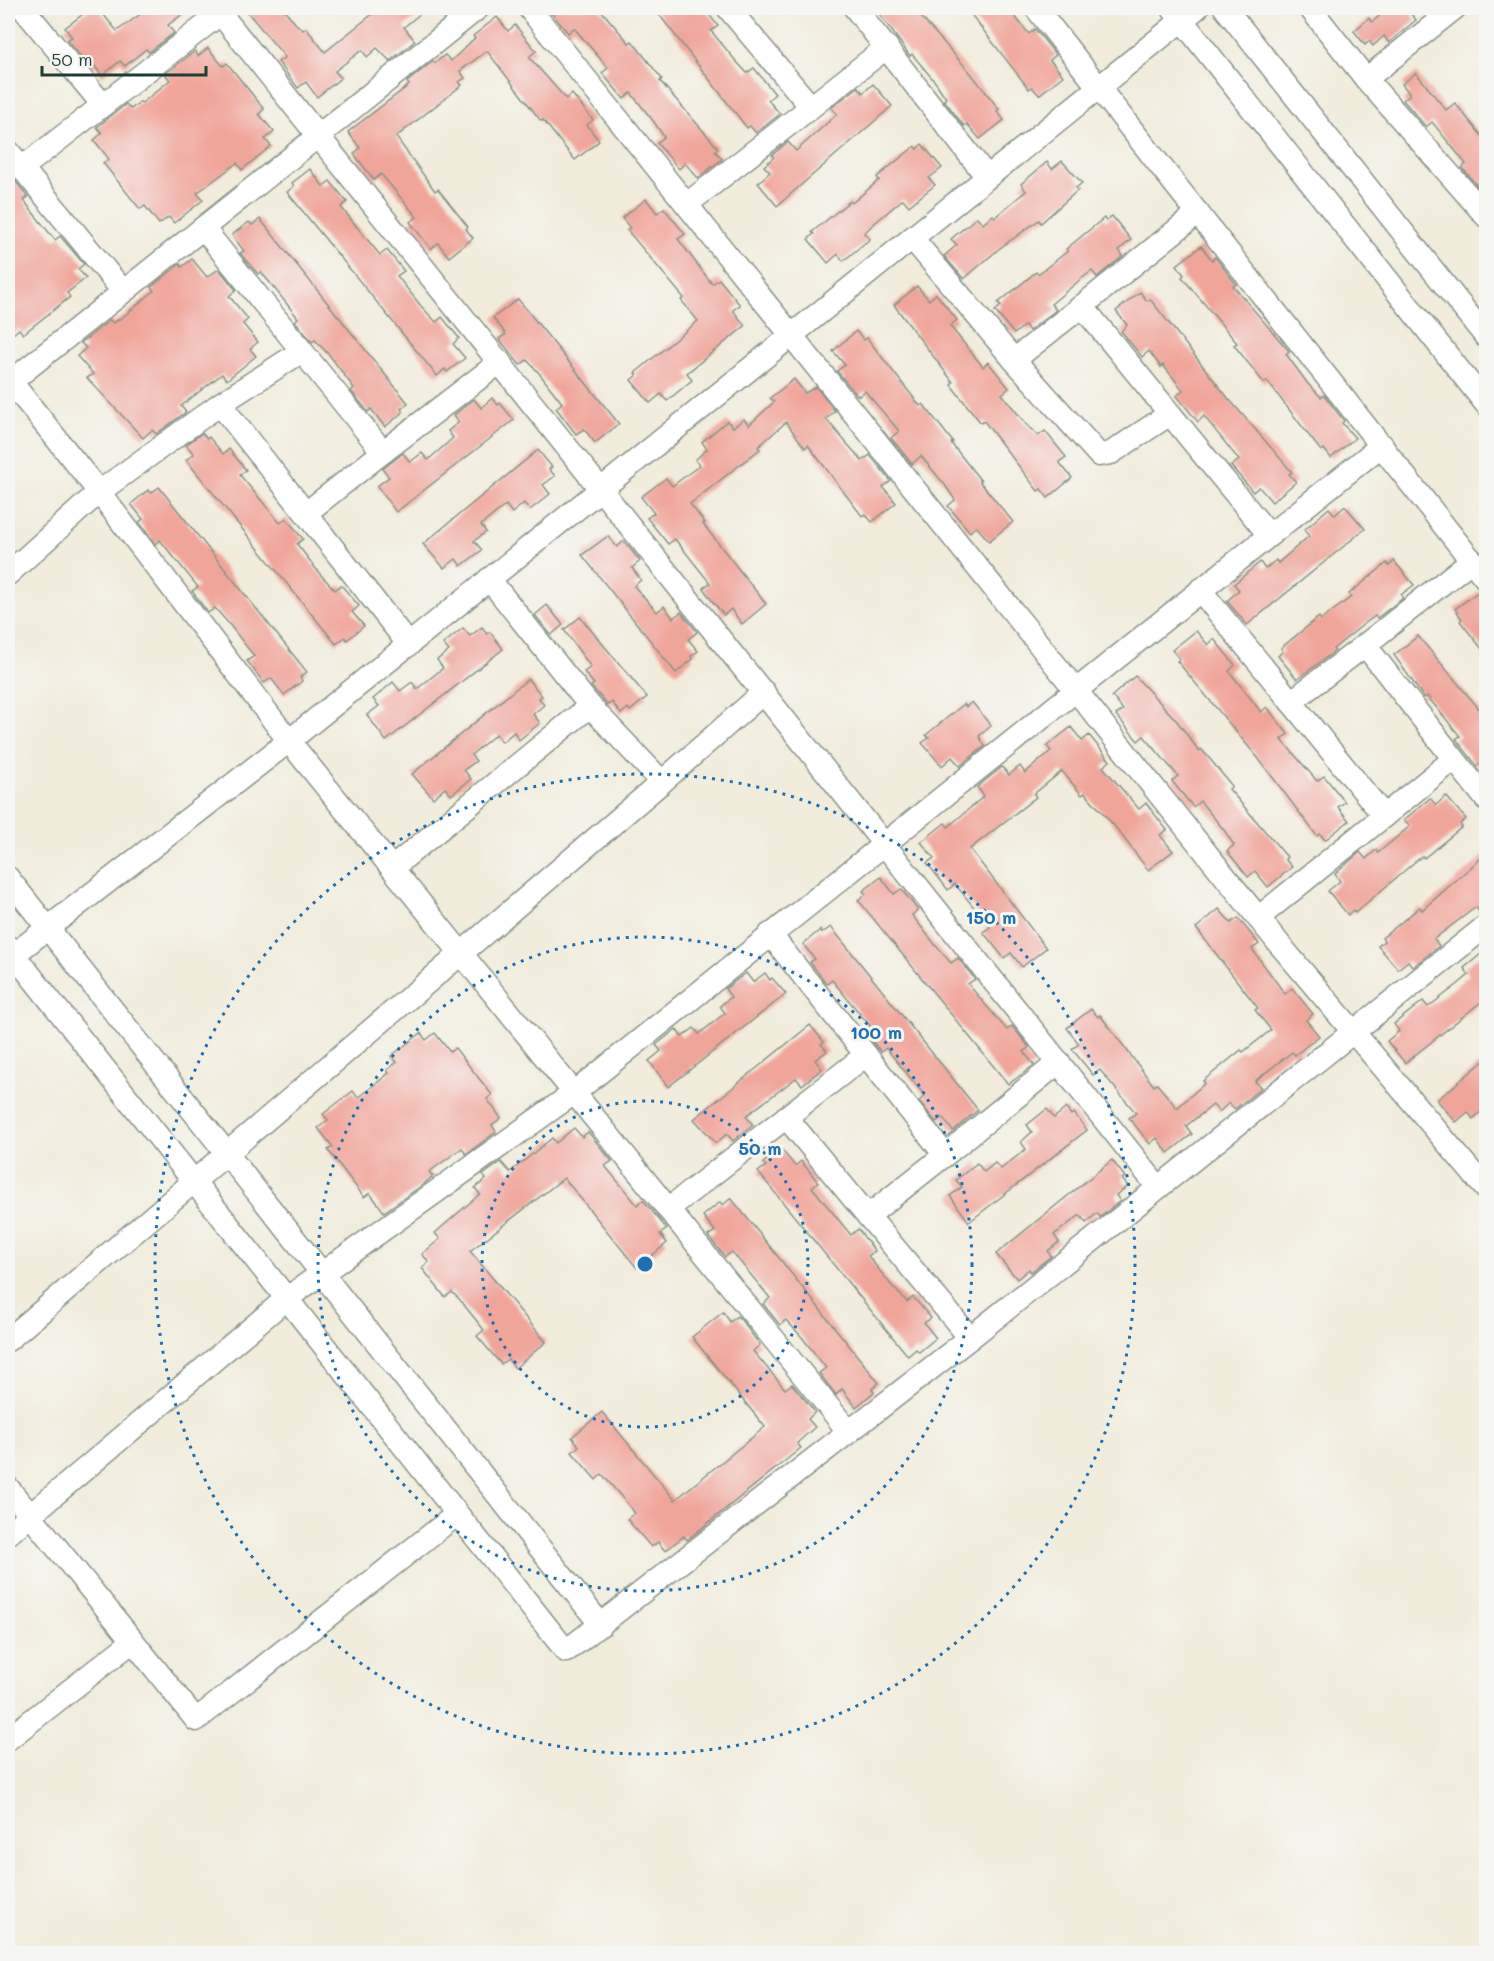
<svg xmlns="http://www.w3.org/2000/svg" width="1494" height="1961" font-family="Mali,sans-serif">
<rect width="100%" height="100%" fill="#f6f6f2"/>
<filter id="ink" filterUnits="userSpaceOnUse"><feTurbulence type="fractalNoise" baseFrequency=".0167" numOctaves="2"/><feDisplacementMap in="SourceGraphic" scale="12" xChannelSelector="R" yChannelSelector="G"/><feConvolveMatrix kernelMatrix="1 2 1 2 8 2 1 2 1" color-interpolation-filters="sRGB"/></filter>
<filter id="wash" filterUnits="userSpaceOnUse"><feTurbulence type="fractalNoise" baseFrequency=".008" numOctaves="4" result="noise"/><feDisplacementMap in="SourceGraphic" scale="24" xChannelSelector="R" yChannelSelector="G"/><feGaussianBlur stdDeviation="1.35" result="paint"/><feColorMatrix in="noise" values="0 0 0 0 0 0 0 0 0 0 0 0 0 0 0 0 0 1.4 0 .05"/><feComposite in="paint" operator="in"/></filter>
<g filter="url(#wash)">
<rect width="100%" height="100%" fill="#f1ecdb"/>
<g id="blocks">
<g fill="#f0a59b">
<path d="M91,8H98L117,31L149,8H191L168,25L174,33L149,52L146,49L125,66L120,61L102,76L95,66L91,69L67,40L72,37L65,28Z"/>
<path d="M244,8H286L284,9L295,23L303,30L306,28L325,52L380,8H427L404,27L415,41L390,61L377,48L367,57L362,50L335,71L341,78L317,97L306,82L298,88L278,62L285,57Z"/>
<path d="M547,8H599L629,43L632,41L662,79L660,81L718,148L715,151L722,159L698,178L685,163L679,169L657,143L664,137L654,122L631,93L624,99L602,73L608,68L574,28L568,33Z"/>
<path d="M654,8H704L718,26L711,31L735,60L747,73L754,68L775,94L768,100L780,114L756,133L750,126L747,128Z"/>
<path d="M875,8H913L969,71L999,109L997,111L1004,120L980,139L967,124L964,126L944,100L946,98L936,83L912,54L910,56Z"/>
<path d="M966,8H1008L1029,34L1035,29L1056,55L1050,60L1063,76L1039,95L1032,87L1029,89Z"/>
<path d="M1389,8H1406L1416,20L1389,43L1384,36L1373,46L1369,41L1365,45L1354,31L1369,18L1372,22Z"/>
<path d="M497,17L508,31L515,25L536,51L529,57L566,99L572,94L593,120L587,125L599,141L575,160L543,120L541,121L487,51L460,71L465,78L459,82L462,85L396,137L435,191L438,189L468,227L466,229L473,238L449,257L438,243L431,249L410,222L417,217L381,174L374,180L354,154L360,148L348,132L409,85L407,82L433,61L435,63L445,55L451,61L475,38L473,36Z"/>
<path d="M208,48L223,66L227,63L264,109L259,114L274,132L265,139L271,146L242,170L237,163L197,193L203,200L174,223L169,217L159,224L145,206L140,209L103,163L109,159L94,140L102,133L97,127L126,104L131,109L140,102L142,103L170,80L165,74L195,51L198,56Z"/>
<path d="M1416,73L1446,110L1455,103L1486,141V196L1462,168L1466,164L1432,122L1426,127L1403,100L1410,94L1402,84Z"/>
<path d="M873,84L892,106L777,206L758,183L770,172L764,166L774,157L772,155L788,142L796,151L837,114L831,108L858,87L863,93Z"/>
<path d="M922,144L942,168L929,178L935,185L909,206L903,199L876,222L864,233L870,239L843,261L838,254L828,263L808,239L814,234L812,232L850,201L852,203L879,180L877,177L915,146L917,149Z"/>
<path d="M1062,161L1082,183L1076,188L1078,190L1041,223L1039,220L1000,248L964,279L944,256L957,245L951,239L977,217L983,224L993,215L995,217L1026,191L1021,184L1047,162L1052,169Z"/>
<path d="M310,169L323,186L330,181L347,202L341,207L366,238L380,255L387,250L404,271L397,276L421,306L436,322L442,317L459,338L453,344L465,358L447,372L445,369L437,376L287,192L294,186L292,183Z"/>
<path d="M8,172L28,197L24,200L31,210L55,240L60,236L84,264L78,269L86,278L67,293L70,297L23,334L19,329L8,338Z"/>
<path d="M646,199L657,213L664,208L685,234L678,239L712,284L719,279L740,305L733,310L745,326L687,373L692,380L667,401L661,394L650,403L631,380L637,375L635,373L698,321L681,300L684,298L627,230L630,228L622,218Z"/>
<path d="M1112,216L1131,240L1119,250L1123,256L1097,277L1092,271L1081,279L1051,304L1056,310L1029,331L1025,325L1014,334L995,311L1001,306L998,303L1036,272L1038,274L1068,251L1066,249L1104,218L1106,221Z"/>
<path d="M260,219L408,403L401,409L403,412L385,427L371,409L368,412L351,391L354,388L330,356L315,340L312,342L295,321L298,318L275,289L261,272L258,274L240,253L244,251L232,235L249,222L252,225Z"/>
<path d="M1201,246L1212,260L1215,257L1236,284L1233,286L1289,351L1286,354L1308,384L1321,397L1324,395L1344,421L1342,423L1355,438L1331,458L1324,449L1321,451L1267,381L1264,383L1234,345L1237,343L1182,277L1184,275L1177,265Z"/>
<path d="M192,259L207,277L219,269L236,290L229,296L248,319L243,324L258,342L250,349L256,356L227,380L222,374L181,406L186,412L156,434L152,430L143,438L87,378L93,374L77,356L86,348L81,343L110,320L113,323L124,316L154,291L151,287L180,264L182,267Z"/>
<path d="M917,286L929,300L936,294L957,320L950,326L983,367L988,362L1009,388L1002,394L1025,423L1038,436L1045,431L1066,457L1059,462L1072,478L1048,498L1041,489L1038,491L984,421L981,423L965,403L951,385L953,382L894,305Z"/>
<path d="M1140,292L1147,301L1150,299L1228,398L1292,472L1289,474L1296,482L1272,502L1259,487L1253,492L1231,466L1239,460L1204,416L1198,422L1177,396L1183,390L1163,365L1161,367L1149,351L1142,357L1121,331L1127,325L1116,311Z"/>
<path d="M518,299L619,424L595,443L584,429L576,434L556,408L562,403L539,373L527,360L520,365L499,339L506,334L493,318Z"/>
<path d="M856,331L864,340L867,338L920,406L923,404L953,442L951,443L981,481L980,482L1013,522L989,541L976,526L970,532L948,506L955,500L945,485L921,456L912,464L891,438L899,431L865,391L859,396L856,394L837,371L845,365L833,351Z"/>
<path d="M794,379L805,393L816,387L835,411L826,419L862,461L870,455L891,481L883,487L896,503L872,522L865,514L862,516L808,445L805,448L786,422L758,447L760,449L690,504L705,523L703,524L766,604L742,624L731,609L724,615L713,602L703,588L710,583L675,539L668,544L647,518L654,513L641,497L666,478L672,486L700,465L695,460L707,449L702,442L727,421L733,427L744,419L749,425L774,402L770,398Z"/>
<path d="M492,398L498,405L500,403L514,420L396,512L377,486L389,477L383,469L403,453L410,462L422,453L428,460L453,438L448,431L459,422L454,415L474,399L481,408Z"/>
<path d="M202,433L207,439L209,437L223,454L229,449L246,470L240,475L280,523L286,518L303,539L297,544L320,574L335,590L341,585L359,606L352,612L364,626L347,640L345,637L336,644L186,460L194,454L186,445Z"/>
<path d="M538,450L552,467L549,469L555,476L543,485L550,494L530,510L524,503L512,513L506,505L481,525L486,532L474,541L482,550L461,566L456,559L444,568L423,544Z"/>
<path d="M159,487L307,672L300,677L302,681L284,695L271,678L264,683L247,661L254,656L229,624L215,608L208,613L192,591L198,587L160,540L155,544L139,522L143,519L131,504L148,490L151,493Z"/>
<path d="M1345,506L1365,529L1247,625L1227,601L1239,590L1234,584L1260,562L1265,569L1276,560L1278,563L1309,536L1304,530L1329,508L1335,515Z"/>
<path d="M608,536L617,547L624,541L640,561L632,568L641,580L634,586L657,612L664,606L673,618L681,612L697,632L688,639L698,651L691,656L693,659L676,673L582,555Z"/>
<path d="M1394,561L1414,585L1401,595L1403,598L1377,618L1375,616L1364,624L1333,649L1335,651L1297,679L1278,656L1283,651L1281,648L1319,617L1321,620L1351,597L1349,594L1387,563L1389,566Z"/>
<path d="M1479,591L1486,600V654L1460,621L1462,619L1455,609Z"/>
<path d="M547,605L563,625L551,635L535,615Z"/>
<path d="M580,617L647,697L630,711L628,708L621,714L612,702L608,705L591,686L594,684L584,672L591,667L564,630Z"/>
<path d="M482,627L487,634L490,632L503,649L386,741L367,715L379,706L373,699L393,682L400,691L412,682L417,689L443,668L437,660L449,651L443,644L463,628L470,636Z"/>
<path d="M1196,631L1208,645L1214,639L1235,665L1229,671L1261,712L1267,707L1288,734L1281,739L1317,781L1324,776L1345,802L1338,807L1349,821L1325,840L1320,834L1317,836L1258,758L1177,661L1180,659L1172,650Z"/>
<path d="M1418,636L1486,717V758L1477,766L1456,739L1460,736L1427,696L1424,698L1394,655Z"/>
<path d="M1135,676L1177,721L1199,751L1201,749L1210,759L1232,786L1229,789L1287,857L1285,859L1292,867L1268,887L1255,871L1248,877L1227,851L1234,845L1224,830L1200,801L1193,807L1172,781L1178,776L1144,736L1138,741L1116,715L1123,710L1112,696Z"/>
<path d="M528,679L542,696L539,698L544,705L533,714L540,723L519,740L514,732L502,742L496,734L471,755L476,761L464,770L471,779L451,795L445,788L433,798L412,774Z"/>
<path d="M972,702L991,726L979,736L985,746L960,766L952,757L942,766L922,743L929,738L926,735L964,704L966,707Z"/>
<path d="M1071,727L1082,741L1089,735L1110,761L1103,767L1139,809L1146,803L1167,830L1160,835L1173,851L1148,870L1117,829L1085,793L1082,795L1062,771L1034,794L1036,797L970,849L1046,948L1022,967L1011,953L1004,958L983,932L990,927L955,884L948,890L927,863L934,858L921,842L945,823L948,827L984,796L977,787L1002,767L1009,775L1020,766L1025,773L1051,751L1047,746Z"/>
<path d="M1446,796L1466,819L1460,824L1462,827L1424,858L1423,856L1417,860L1355,913L1353,910L1348,915L1328,891L1340,881L1335,874L1360,852L1366,859L1376,850L1378,853L1410,826L1404,820L1430,798L1436,805Z"/>
<path d="M1486,854V913L1481,914L1476,907L1434,939L1439,946L1413,967L1408,961L1398,969L1378,946L1384,941L1382,938L1420,907L1422,910Z"/>
<path d="M881,877L894,894L901,889L918,910L912,915L937,947L951,963L958,958L975,979L968,984L1007,1030L1012,1026L1029,1047L1024,1052L1034,1065L1017,1078L1008,1084L858,900L866,894L863,891Z"/>
<path d="M1219,909L1231,923L1238,918L1259,944L1252,949L1285,994L1292,988L1313,1014L1306,1020L1319,1036L1295,1055L1292,1052L1255,1081L1261,1088L1235,1109L1229,1103L1219,1112L1213,1105L1186,1126L1192,1134L1168,1153L1157,1138L1150,1144L1129,1118L1136,1113L1100,1070L1093,1075L1072,1049L1079,1044L1067,1028L1091,1009L1098,1017L1100,1015L1154,1086L1157,1084L1177,1108L1205,1083L1203,1081L1241,1050L1243,1052L1271,1030L1255,1010L1258,1008L1196,928Z"/>
<path d="M831,927L978,1110L953,1131L942,1117L936,1122L919,1101L925,1096L886,1048L881,1052L864,1031L870,1026L832,980L827,984L810,962L815,959L803,944L820,930L822,933Z"/>
<path d="M1486,950V998L1405,1063L1387,1041L1399,1031L1394,1024L1423,1001L1428,1007L1457,985L1469,975L1464,968Z"/>
<path d="M746,973L753,982L765,973L770,980L772,978L786,994L668,1087L649,1061L661,1051L656,1045L676,1029L682,1037L694,1028L699,1034L725,1013L720,1006L731,997L725,989Z"/>
<path d="M810,1025L824,1042L821,1044L827,1051L815,1060L822,1069L802,1085L796,1078L746,1116L753,1125L733,1141L727,1134L716,1143L694,1119Z"/>
<path d="M421,1033L426,1040L435,1033L450,1052L455,1048L492,1095L487,1099L501,1118L492,1125L496,1132L466,1154L462,1148L429,1172L433,1176L424,1184L384,1212L370,1193L364,1197L328,1150L333,1147L318,1128L328,1120L323,1114L353,1091L358,1098L389,1073L387,1070L397,1062L391,1056Z"/>
<path d="M1486,1059V1107L1473,1119L1468,1112L1456,1122L1437,1100Z"/>
<path d="M1066,1108L1071,1115L1074,1113L1087,1130L969,1222L950,1196L962,1187L956,1180L977,1163L984,1172L995,1163L1001,1169L1026,1149L1021,1142L1032,1132L1027,1125L1047,1109L1054,1118Z"/>
<path d="M574,1128L582,1137L588,1132L612,1161L605,1166L637,1205L643,1200L667,1229L660,1234L667,1243L637,1268L564,1178L470,1251L546,1342L515,1368L508,1359L501,1364L477,1336L484,1330L460,1300L452,1292L445,1297L422,1268L429,1262L422,1254L440,1239L435,1233L480,1194L475,1188L486,1179L483,1175L501,1162L510,1172L552,1138L556,1143Z"/>
<path d="M781,1149L795,1166L801,1161L818,1182L812,1187L837,1218L851,1235L858,1229L875,1251L868,1256L892,1286L907,1302L913,1297L931,1318L924,1323L936,1338L919,1352L916,1349L908,1356L758,1172L766,1166L763,1163Z"/>
<path d="M1112,1160L1125,1177L1122,1179L1128,1186L1116,1195L1120,1201L1100,1217L1097,1213L1086,1223L1080,1215L1054,1235L1059,1242L1048,1251L1051,1256L1031,1272L1029,1269L1017,1279L996,1254Z"/>
<path d="M731,1198L879,1383L872,1389L874,1392L856,1407L842,1389L836,1395L819,1373L826,1368L801,1336L786,1320L780,1325L763,1304L770,1298L732,1252L725,1257L708,1236L715,1231L703,1216L720,1202L723,1205Z"/>
<path d="M723,1312L730,1322L737,1316L742,1321L760,1345L753,1351L785,1389L792,1384L815,1412L808,1419L815,1427L797,1443L801,1448L687,1540L684,1536L665,1551L658,1542L651,1547L627,1519L635,1513L602,1474L596,1480L572,1452L579,1446L572,1437L602,1412L675,1500L765,1427L692,1337Z"/>
</g>
</g>
</g>
<g filter="url(#ink)">
<use href="#blocks" fill-opacity="0" stroke="#889488" stroke-width="1.5"/>
<g fill="none" stroke-linecap="round" stroke-linejoin="round">
<g stroke="#889488" stroke-width="25">
<g id="minor">
<path d="M23,8L103,105L221,13"/>
<path d="M216,8L1158,1187"/>
<path d="M529,8L1280,945L1486,1189"/>
<path d="M855,8L987,177"/>
<path d="M1036,8L1486,579"/>
<path d="M1225,8L1486,337"/>
<path d="M1310,8L1366,79L1486,216"/>
<path d="M1173,9L1486,404"/>
<path d="M1366,79L1455,8"/>
<path d="M811,107L887,47"/>
<path d="M8,151L122,290"/>
<path d="M22,168L103,105"/>
<path d="M687,204L811,107L728,8"/>
<path d="M1198,213L1082,306L1269,535"/>
<path d="M203,228L302,351"/>
<path d="M912,238L1014,360L1082,306"/>
<path d="M1014,360L1099,455L1111,453L1170,414"/>
<path d="M8,378L99,492L289,741L849,1432"/>
<path d="M8,384L478,8"/>
<path d="M220,404L302,351L383,452L306,513"/>
<path d="M383,452L500,362"/>
<path d="M8,574L99,492L220,404L409,645"/>
<path d="M489,579L590,706L662,782L764,692"/>
<path d="M1200,590L1384,816L1454,759L1365,645L1472,560"/>
<path d="M1291,702L1365,645"/>
<path d="M1454,759L1486,799"/>
<path d="M392,868L590,706"/>
<path d="M8,878L601,1625"/>
<path d="M1258,918L1384,816"/>
<path d="M8,947L566,1651L970,1338L1486,926"/>
<path d="M8,959L289,741L1197,8"/>
<path d="M786,1117L868,1216L945,1155L866,1055"/>
<path d="M945,1155L1059,1062"/>
<path d="M668,1209L866,1055L770,934"/>
<path d="M868,1216L970,1338"/>
<path d="M8,1340L662,782"/>
<path d="M8,1488L133,1641"/>
<path d="M8,1534L286,1299L574,1093L1382,445"/>
<path d="M8,1739L133,1641L196,1720L456,1515"/>
</g>
</g>
<use href="#minor" stroke="#fff" stroke-width="22"/>
</g>
</g>
<g fill="none" stroke="#1f6fb2" stroke-width="3" stroke-dasharray="3 6">
<circle cx="645" cy="1264" r="163"/>
<circle cx="645" cy="1264" r="327"/>
<circle cx="645" cy="1264" r="490"/>
</g>
<circle cx="645" cy="1264" r="9" fill="#1f6fb2" stroke="#f6f6f2" stroke-width="3"/>
<g font-size="18" text-anchor="middle" font-weight="bold" fill="#1f6fb2" stroke="#f6f6f2" stroke-width="6" stroke-linejoin="round" paint-order="stroke">
<text x="991" y="924">150 m</text>
<text x="876" y="1039">100 m</text>
<text x="760" y="1155">50 m</text>
</g>
<rect width="1494" height="1961" fill="none" stroke="#f6f6f2" stroke-width="30"/>
<path d="M42 66v9h164v-9" fill="none" stroke="#1f3d34" stroke-width="3"/>
<text x="51" y="66" font-size="18" fill="#1f3d34" stroke="#f6f6f2" stroke-width="4.5" paint-order="stroke">50 m</text>
</svg>
